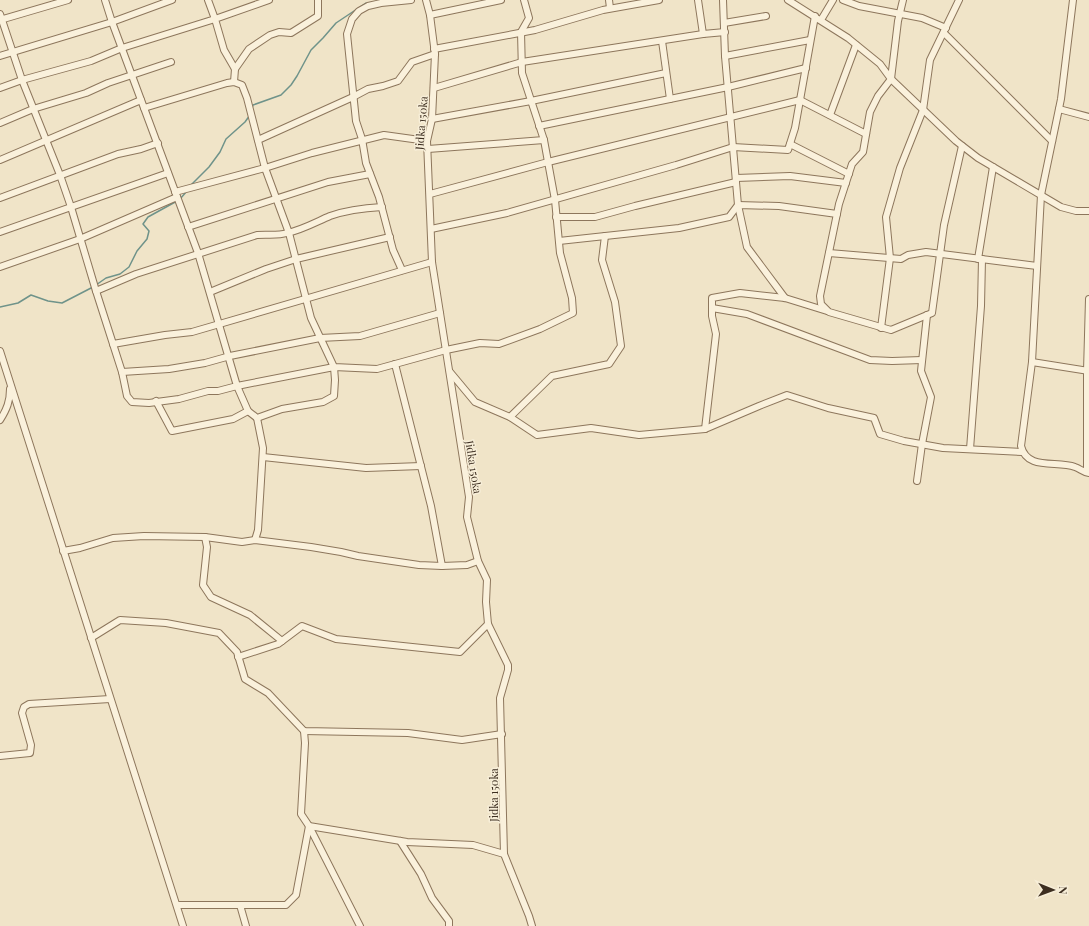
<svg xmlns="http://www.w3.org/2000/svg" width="1089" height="926" font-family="'Playfair Display',serif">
<rect width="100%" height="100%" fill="#f0e4c8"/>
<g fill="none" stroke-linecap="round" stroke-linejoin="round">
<g stroke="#6f938a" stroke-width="1.5">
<path d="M252,108L253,105L281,95L291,85L297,76L311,50L323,38L336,23L366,3"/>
<path d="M191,185L209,167L220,152L226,139L245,122L250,115"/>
<path d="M180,199L187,191"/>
<path d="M96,285L106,278L120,274L129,267L137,251L147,239L149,231L143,224L148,217L177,201"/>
<path d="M0,307L18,303L31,295L48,301L62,303L93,287"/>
</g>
<g stroke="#8d765c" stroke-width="8">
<g id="street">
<path d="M426,0L430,15L435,54L432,119L427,141L432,262L469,497L467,517L478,561L487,580L486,602L488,624L508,665V670L500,698L504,854L529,916L532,926"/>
<path d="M609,0L610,8"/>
<path d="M698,0L703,34L725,32"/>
<path d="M723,0L725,56L738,205L747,247L785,298"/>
<path d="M788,0L848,38L880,64L891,79L956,141L978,158L1061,207L1076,211H1089"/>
<path d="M843,0L859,6L922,18L946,28"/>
<path d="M903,0L898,21L891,79L878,96L870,112L863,152L852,164L839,204L820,296L821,304L829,312L891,330L932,313L944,225L962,146"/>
<path d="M1073,0L1061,99L1041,195L1032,362L1021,446C1027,471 1057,460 1075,467C1081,469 1082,472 1089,473"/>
<path d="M0,14L22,80L60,175L71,207L96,291L122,372L127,396L132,402L149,403L179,399L208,391H218L237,386L198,253L112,22L105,0"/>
<path d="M430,15L501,0"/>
<path d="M0,20L68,0"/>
<path d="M821,20L833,0"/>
<path d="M724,23L766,16"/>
<path d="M944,33L1052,141"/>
<path d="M662,41L670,99"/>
<path d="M434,49L535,30L603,10L659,0"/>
<path d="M0,56L112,22L172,0"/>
<path d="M725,56L810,40"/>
<path d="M235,69L249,49L270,35L279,32L291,33L318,16V0"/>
<path d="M234,82L235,69L224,50L215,19L269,0"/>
<path d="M0,88L22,80L91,61L122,48L215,19L208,0"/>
<path d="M434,88L522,62L703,34"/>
<path d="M144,108L227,83L234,82L242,85L247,98L265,168L289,233L311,318L334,367L335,380L334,396L323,402L282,409L257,418L248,411L237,386L334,367L377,369L446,350L480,343L499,344L540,329L573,313L572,298L560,253L555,200L544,140L522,73L521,32L529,18L524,0"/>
<path d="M1059,109L1089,117"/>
<path d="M830,115L856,45"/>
<path d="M432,119L531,101L666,73"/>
<path d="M0,123L33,109L86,93L108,83L171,62"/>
<path d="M539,126L728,87L806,68"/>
<path d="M258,140L353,97L368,89L383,86L398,81L412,62L435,54"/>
<path d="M790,144L849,174"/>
<path d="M428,149L544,140"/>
<path d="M0,160L141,100"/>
<path d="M736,178L790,176L846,183"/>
<path d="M175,192L265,168L312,153L384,135L427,141"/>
<path d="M430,194L548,162L800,100L866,134"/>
<path d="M0,198L118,154L141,149L158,143"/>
<path d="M556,217H595L635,206L736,182"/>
<path d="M188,227L328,182L370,174"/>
<path d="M431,229L507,213L676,165L733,147L788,150L795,128L815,16"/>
<path d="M0,232L168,173"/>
<path d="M559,241L679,228L729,217L738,205L779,206L837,214"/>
<path d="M829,253L901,259L908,255L926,252L1037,266"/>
<path d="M978,259L993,167"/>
<path d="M0,267L80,239L177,197"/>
<path d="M402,270L393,250L379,197L366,163L362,139L356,121L347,34L352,19L359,11L368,6L381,3L411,0"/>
<path d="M96,291L136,274L257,235C267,234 277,236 287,233C302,230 316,222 330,216C347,210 364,208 382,207"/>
<path d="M210,292L266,269L296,259L390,237"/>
<path d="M712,308L747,314L870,360L892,361L922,360"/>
<path d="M881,328L890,258L886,217L900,168L923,110L930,60L959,0"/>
<path d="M113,344L165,335L192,332L432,262"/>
<path d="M0,351L183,926"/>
<path d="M1032,362L1089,371"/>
<path d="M395,364L431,506L442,566"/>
<path d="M122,372L169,369L205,363L230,356L320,338L360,336L440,313"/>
<path d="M450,372L475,402L510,417L537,435L591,428L639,435L705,429L759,406L787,395L828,408L874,418L880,434L904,441L943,448L1022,452"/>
<path d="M156,401L172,431L233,419L248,411"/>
<path d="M510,417L552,376L609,364L621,346L615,302L602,260L605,236"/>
<path d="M0,420C7,409 10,401 10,389"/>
<path d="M705,429L716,334L712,316V298L740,293L785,298L827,311"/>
<path d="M970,449L981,306L982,259"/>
<path d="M263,457L366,468L421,466"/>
<path d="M1087,472V371L1089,299"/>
<path d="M917,481L922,444L931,397L921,371L927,315"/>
<path d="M205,537L207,547L203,585L211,597L250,615L282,641"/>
<path d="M255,540L258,530L263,448L257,418"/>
<path d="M63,551L80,548L113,538L144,536L205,537L242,542L255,540L311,547L341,552L358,556L419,565L442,566L467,565L478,561"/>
<path d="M91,638L120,620L166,623L219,633L237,652L245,679L268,693L304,731L408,733L462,740L502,734"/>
<path d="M238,657L278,644L302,626L336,639L460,652L488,624"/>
<path d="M304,731L305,743L301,814L309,826L407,842L473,845L504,854"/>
<path d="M0,756L30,753L31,745L22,713L24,707L29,704L110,699"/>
<path d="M309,826L360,926"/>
<path d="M400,841L421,874L432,898L449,921V926"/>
<path d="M177,905H286L296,895L309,826"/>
<path d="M240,905L246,926"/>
</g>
</g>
<use href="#street" stroke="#faf1dc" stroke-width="6"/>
</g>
<g text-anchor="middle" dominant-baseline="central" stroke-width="3" stroke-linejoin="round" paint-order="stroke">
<g font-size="11" fill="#3d2e20" stroke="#f7eed8">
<text transform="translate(421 123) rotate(-85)">Jidka 150ka</text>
<text transform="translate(474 467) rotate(81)">Jidka 150ka</text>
<text transform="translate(493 795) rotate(-90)">Jidka 150ka</text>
</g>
</g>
<g transform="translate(1053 890) rotate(91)" stroke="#f7eed8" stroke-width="3" paint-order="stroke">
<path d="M0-3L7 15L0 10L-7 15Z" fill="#3d2e20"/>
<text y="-6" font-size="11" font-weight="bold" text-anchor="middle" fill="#3d2e20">N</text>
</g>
</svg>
